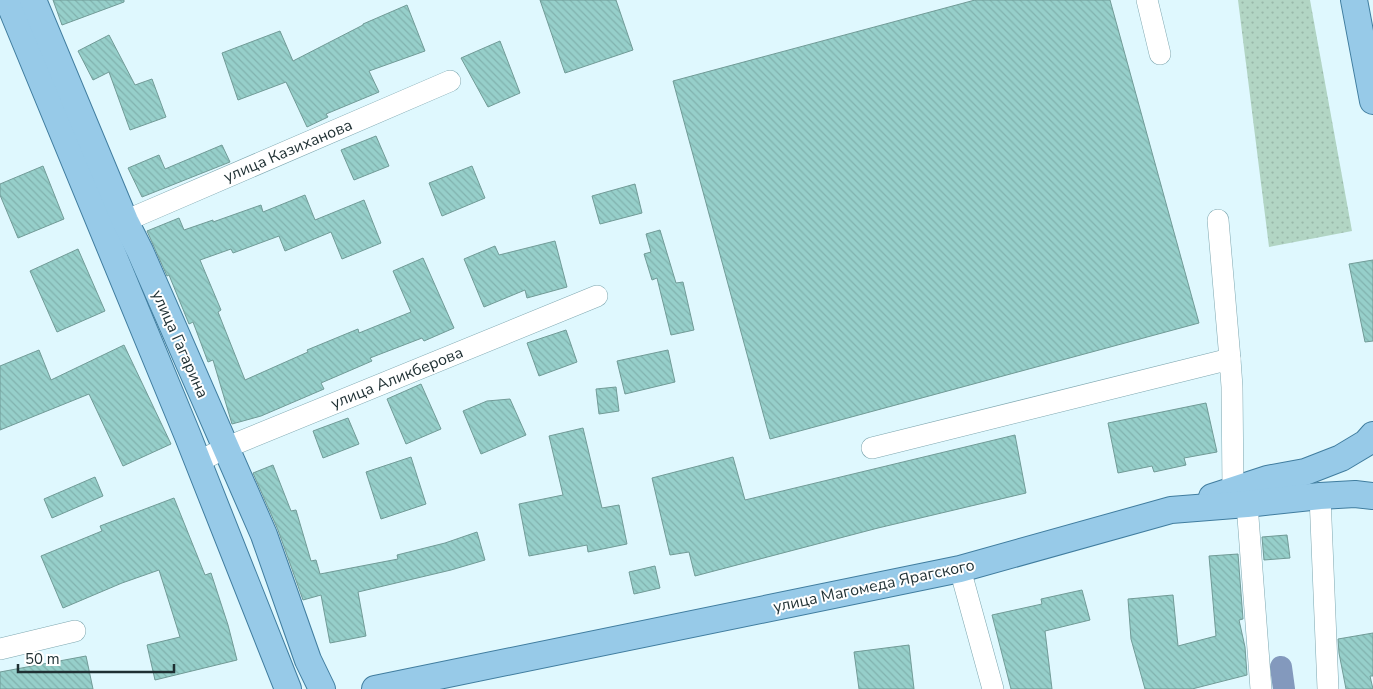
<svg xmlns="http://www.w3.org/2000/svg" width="1373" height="689" font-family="'Nunito Sans',sans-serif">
<defs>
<pattern id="grass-dots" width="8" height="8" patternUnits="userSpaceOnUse" patternTransform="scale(1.25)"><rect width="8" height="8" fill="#b2d5c4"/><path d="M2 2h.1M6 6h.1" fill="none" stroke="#99b7a9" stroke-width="1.8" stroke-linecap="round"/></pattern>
<pattern id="building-back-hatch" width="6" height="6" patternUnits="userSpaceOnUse" patternTransform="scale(1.25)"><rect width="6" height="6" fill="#96cfca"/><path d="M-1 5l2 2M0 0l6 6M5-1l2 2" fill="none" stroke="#81b2ae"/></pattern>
</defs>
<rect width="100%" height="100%" fill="#dff8fe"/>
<path fill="url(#grass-dots)" d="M1238,0H1310L1352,231L1269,247Z"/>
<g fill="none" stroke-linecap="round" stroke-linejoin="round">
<path stroke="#8399bd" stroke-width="22" d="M1281,667L1284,689"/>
</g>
<g fill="url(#building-back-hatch)" stroke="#719b97">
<path d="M53,0H124V2L62,25Z"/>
<path d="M540,0H616L633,50L565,73Z"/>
<path d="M975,0H1110L1199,323L770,439L673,81Z"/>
<path d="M407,5L425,51L369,71L379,92L326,114L328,117L307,127L286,82L238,100L222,53L280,31L293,61L363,25V24Z"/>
<path d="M109,35L135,85L152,79L166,117L130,130L109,72L93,80L78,51Z"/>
<path d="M500,41L520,93L488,107L461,58Z"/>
<path d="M376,136L389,166L354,180L341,150Z"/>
<path d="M222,145L230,162L142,197L128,168L159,155L165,169Z"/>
<path d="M43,166L64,219L18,238L0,195V184Z"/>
<path d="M472,166L485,198L442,216L429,183Z"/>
<path d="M635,184L642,213L600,224L592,196Z"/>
<path d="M305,195L315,220L364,200L381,243L342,259L331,232L285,251L279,236L233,253L231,249L200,260L221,310L218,312L245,380L308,352L307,350L358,329L359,333L411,312L393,271L423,258L454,328L424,341L422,338L370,358L372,361L321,383L324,389L261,416L232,424L213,360L208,362L193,322L189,324L169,275L167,276L147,231L179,218L184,230L213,220V222L261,205L263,212Z"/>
<path d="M660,230L676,283L683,282L694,330L671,335L657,278L652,280L644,254L651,252L646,234Z"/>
<path d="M555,241L567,287L527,298L525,290L484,307L464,259L495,246L499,255Z"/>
<path d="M78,249L105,311L57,332L30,271Z"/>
<path d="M1373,260V341L1365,342L1349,264Z"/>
<path d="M566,330L577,362L539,376L527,343Z"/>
<path d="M124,345L171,444L123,466L89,394L0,430V366L39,350L51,380Z"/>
<path d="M668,350L675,382L625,394L617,361Z"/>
<path d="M421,384L441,429L406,444L387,399Z"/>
<path d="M616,387L619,411L599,414L596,389Z"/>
<path d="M510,399L526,435L481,454L463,411L487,401Z"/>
<path d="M1206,403L1217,452L1184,458L1186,465L1154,472L1152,466L1118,473L1108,423Z"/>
<path d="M348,418L359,444L323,458L313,431Z"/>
<path d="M583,428L602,508L619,505L627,544L588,552L587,545L529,556L519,504L563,495L549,436Z"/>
<path d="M1015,435L1026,493L878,528L695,576L689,552L670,555L652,478L733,457L745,500Z"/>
<path d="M411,457L426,504L381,519L366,472Z"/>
<path d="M273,465L291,511L296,510L311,561L316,560L320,574L398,559L397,555L445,543L477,532L485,560L451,570L358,592L366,636L330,643L321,595L303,600L278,530L253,473Z"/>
<path d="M95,477L103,496L52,518L44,499Z"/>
<path d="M174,498L205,575L211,573L228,625L237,660L155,680L147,645L180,637L159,570L122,583L63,608L41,556L102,531L100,526Z"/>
<path d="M1287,535L1290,558L1264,560L1262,537Z"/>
<path d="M1238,554L1243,619L1239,620L1245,647L1247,675L1192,689H1145L1131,639L1128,599L1173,595L1178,646L1216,636L1209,556Z"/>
<path d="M655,566L660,588L634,594L629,572Z"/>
<path d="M1082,590L1090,620L1045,631L1052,689H1011L992,615L1042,604L1041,599Z"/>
<path d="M1373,633V676H1370L1373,689H1346L1339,653L1338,639Z"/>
<path d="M909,645L914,689H859L854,652Z"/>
<path d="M86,656L93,689H0V672Z"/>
</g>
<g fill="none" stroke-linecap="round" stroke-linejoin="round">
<g stroke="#7ea7b0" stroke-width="22">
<g id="minor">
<path d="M1147,0L1160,54"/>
<path d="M1218,220L1230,359"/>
<path d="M125,221L450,81"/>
<path d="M872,448L1230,359L1232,387L1233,490"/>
<path d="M198,462L225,448L597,296"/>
<path d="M1320,496L1328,689"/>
<path d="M1247,504L1261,689"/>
<path d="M960,569L993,689"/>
<path d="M0,649L75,631"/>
</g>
</g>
<g stroke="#407d9f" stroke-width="28">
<g id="major">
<path d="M8,0L187,434L288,689"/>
<path d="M33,0L125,221L140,251L264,535L308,660L322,689"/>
<path d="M1354,0L1373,101"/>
<path d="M1212,497L1267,479L1305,472L1341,458L1366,443L1373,435"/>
<path d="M375,689L960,569L1171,510L1247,504L1320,496L1355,494L1373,496"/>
</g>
</g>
<use href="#minor" stroke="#fff" stroke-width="21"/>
<use href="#major" stroke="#97cae8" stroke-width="26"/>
</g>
<g text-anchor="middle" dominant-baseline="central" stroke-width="4" stroke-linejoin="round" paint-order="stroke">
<g font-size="16" fill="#1f3033" stroke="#fff">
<text transform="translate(288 151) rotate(-23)">улица Казиханова</text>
<text transform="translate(180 344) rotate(66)">улица Гагарина</text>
<text transform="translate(397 378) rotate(-22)">улица Аликберова</text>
<text transform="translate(874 586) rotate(-12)">улица Магомеда Ярагского</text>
</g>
</g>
<path d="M18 664v8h156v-8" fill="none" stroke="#1f3033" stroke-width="2.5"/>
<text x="25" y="664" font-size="15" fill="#1f3033" stroke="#ffffff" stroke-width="4" paint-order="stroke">50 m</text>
</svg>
